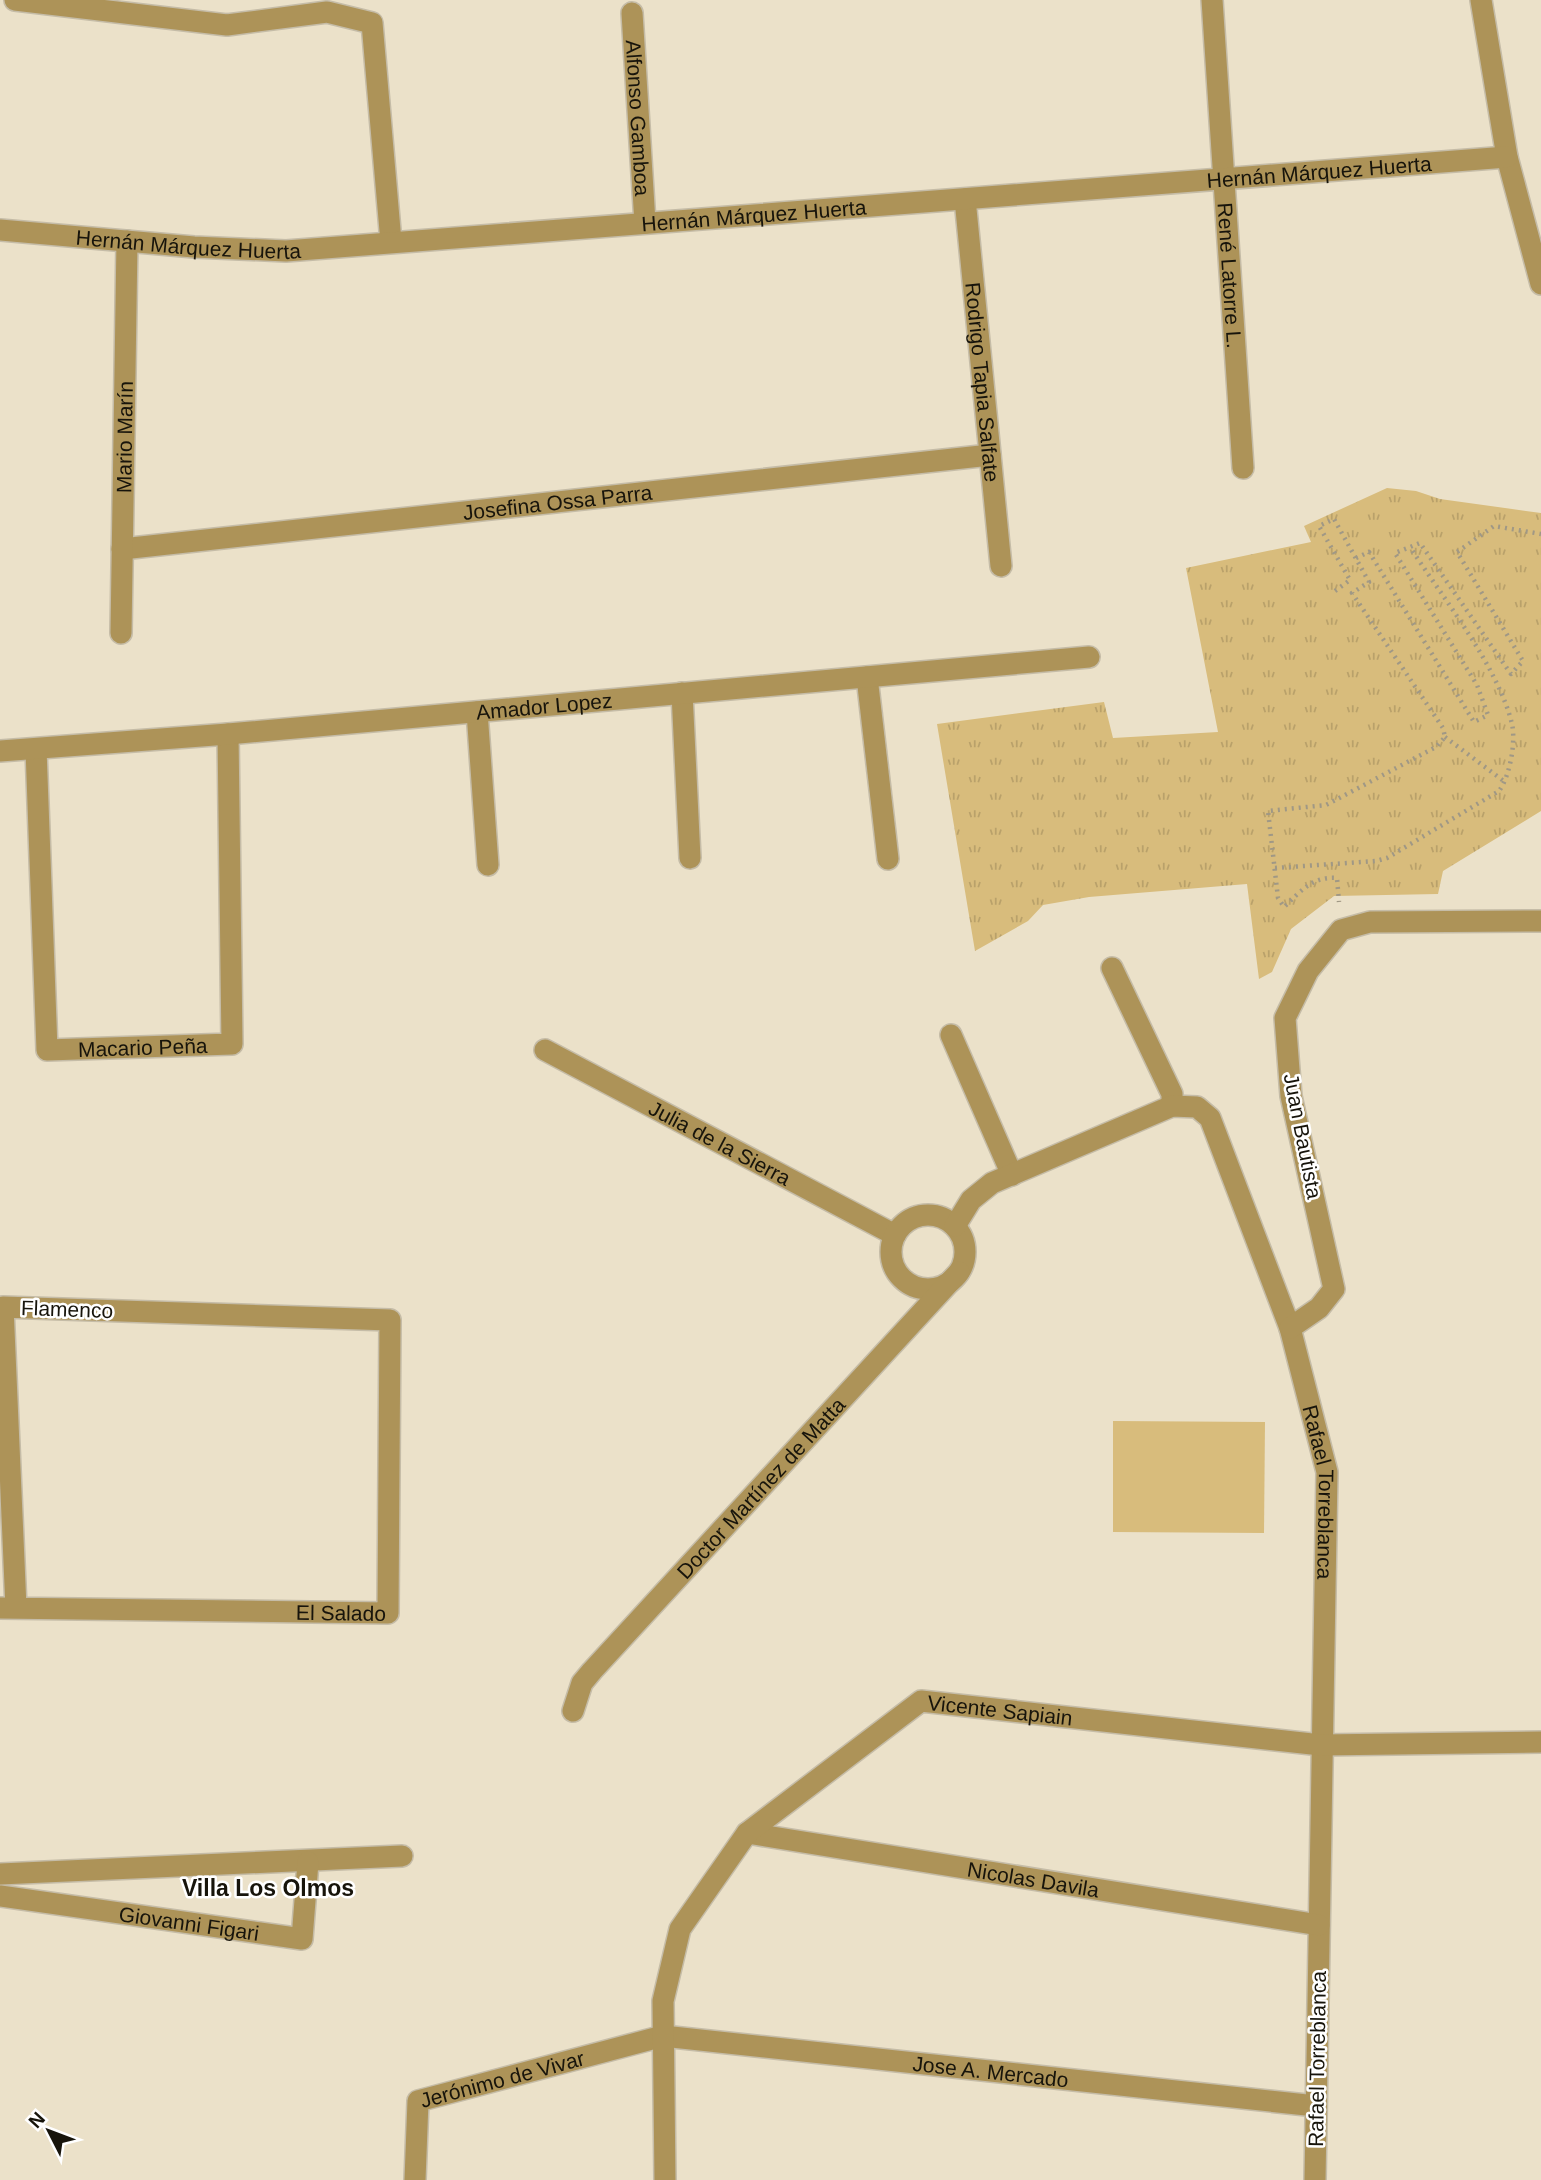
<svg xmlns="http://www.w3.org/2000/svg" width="1541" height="2180" font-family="Arial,sans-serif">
<defs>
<pattern id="park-tufts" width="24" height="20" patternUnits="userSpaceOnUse" patternTransform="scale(1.75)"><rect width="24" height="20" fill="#d8bc7c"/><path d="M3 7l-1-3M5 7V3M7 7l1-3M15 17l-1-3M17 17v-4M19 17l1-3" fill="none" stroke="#b9a16a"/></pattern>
</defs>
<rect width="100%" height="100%" fill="#ebe1c9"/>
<path fill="#d8bc7c" d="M1113,1421L1265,1422L1264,1533L1113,1532Z"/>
<path fill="url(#park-tufts)" d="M1387,488L1416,491L1440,499L1541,513V811L1443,871L1438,894L1334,896L1291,929L1272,972L1259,979L1247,884L1089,897L1043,905L1028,921L975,951L937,724L1104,702L1113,738L1218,732L1186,568L1311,542L1304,526Z"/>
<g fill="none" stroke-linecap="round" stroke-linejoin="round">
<g stroke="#c5bca7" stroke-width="24">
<g id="minor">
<path d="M15,0L227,25L327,12L372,23L391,242"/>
<path id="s1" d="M1212,0L1243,468"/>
<path d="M1481,0L1507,157L1541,284"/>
<path id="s2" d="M632,13L645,223"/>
<path id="s3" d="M965,199L1001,566"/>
<path id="s4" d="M0,230L194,247L286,251L1507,157"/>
<path id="s5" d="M122,549L990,455"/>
<path id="s6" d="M121,633L127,241"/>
<path d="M867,677L888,859"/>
<path d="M682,693L690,858"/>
<path d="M477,712L488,865"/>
<path id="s7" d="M36,749L47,1050L232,1044L228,734"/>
<path id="s8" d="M0,751L228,734L1089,657"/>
<path d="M1112,968L1172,1094V1106"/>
<path d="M951,1035L1012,1175"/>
<path id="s9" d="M545,1050L895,1235"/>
<circle cx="928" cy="1252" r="37"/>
<path id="s10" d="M955,1226L971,1200L992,1183L1172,1106L1197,1107L1210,1118L1290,1328L1327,1472L1315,2180"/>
<path d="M1290,1328L1319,1308L1334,1289L1291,1096L1285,1018L1308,971L1341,930L1370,922L1541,921"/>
<path id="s11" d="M0,1608L388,1613L390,1320L3,1307L16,1608"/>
<path id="s12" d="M573,1711L582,1683L592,1671L959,1272"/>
<path id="s13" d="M747,1833L1319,1925"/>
<path d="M0,1874L402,1856"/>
<path id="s14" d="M0,1896L302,1939L308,1862"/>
<path id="s15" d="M415,2180L418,2101L663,2036L1316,2106"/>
<path id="s16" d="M665,2180L663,2001L680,1929L747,1833L921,1701L1321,1745L1541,1742"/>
</g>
</g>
<g stroke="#a09885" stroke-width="4.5" stroke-dasharray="2 5" stroke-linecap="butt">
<path d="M1356,558L1369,552L1474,722L1488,715L1477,685L1395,553L1420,543L1511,674L1523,661L1457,552L1494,526L1541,534"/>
<path d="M1335,591L1350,580L1319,526L1334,519L1369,582L1352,593L1443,728L1445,737L1436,747L1326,805L1268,811L1278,898L1284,907C1301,891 1313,876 1337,878L1339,902"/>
<path d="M1445,737L1505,782"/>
<path d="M1275,868L1376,861L1387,858L1499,791C1510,776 1516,742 1512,724C1498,666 1442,597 1410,547"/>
</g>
<use href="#minor" stroke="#ad9358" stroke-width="21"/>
</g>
<g text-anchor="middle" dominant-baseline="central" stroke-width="5" stroke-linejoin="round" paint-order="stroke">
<g font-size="21" fill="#17140b" stroke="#fff">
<text stroke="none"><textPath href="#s2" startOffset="105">Alfonso Gamboa</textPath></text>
<text stroke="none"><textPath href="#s4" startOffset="1323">Hernán Márquez Huerta</textPath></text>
<text stroke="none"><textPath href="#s4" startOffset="756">Hernán Márquez Huerta</textPath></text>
<text stroke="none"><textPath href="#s4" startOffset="189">Hernán Márquez Huerta</textPath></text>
<text stroke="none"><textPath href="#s1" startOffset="276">René Latorre L.</textPath></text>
<text stroke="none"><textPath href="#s3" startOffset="184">Rodrigo Tapia Salfate</textPath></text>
<text stroke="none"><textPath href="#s6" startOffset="196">Mario Marín</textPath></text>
<text stroke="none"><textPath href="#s5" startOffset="438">Josefina Ossa Parra</textPath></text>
<text stroke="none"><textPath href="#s8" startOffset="546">Amador Lopez</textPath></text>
<text stroke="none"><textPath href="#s7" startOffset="397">Macario Peña</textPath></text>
<text transform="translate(1303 1136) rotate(79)">Juan Bautista</text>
<text stroke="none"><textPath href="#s9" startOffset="198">Julia de la Sierra</textPath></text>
<text transform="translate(67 1309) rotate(2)">Flamenco</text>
<text stroke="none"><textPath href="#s12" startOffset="294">Doctor Martínez de Matta</textPath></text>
<text stroke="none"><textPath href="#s10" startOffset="688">Rafael Torreblanca</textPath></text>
<text stroke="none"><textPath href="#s11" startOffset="341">El Salado</textPath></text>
<text stroke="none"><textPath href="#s16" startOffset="668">Vicente Sapiain</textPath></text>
<text stroke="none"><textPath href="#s13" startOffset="290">Nicolas Davila</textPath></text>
<text stroke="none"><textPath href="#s14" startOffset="191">Giovanni Figari</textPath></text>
<text transform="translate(1317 2059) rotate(-89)">Rafael Torreblanca</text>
<text stroke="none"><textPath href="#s15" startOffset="662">Jose A. Mercado</textPath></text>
<text stroke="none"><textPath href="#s15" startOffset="166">Jerónimo de Vivar</textPath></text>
</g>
<g font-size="23" font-weight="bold" fill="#17140b" stroke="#fff">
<text x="268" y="1888">Villa Los Olmos</text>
</g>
</g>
<g transform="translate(49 2131) rotate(312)" stroke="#ffffff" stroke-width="5" paint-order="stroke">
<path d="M0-5L12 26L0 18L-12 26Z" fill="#17140b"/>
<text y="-10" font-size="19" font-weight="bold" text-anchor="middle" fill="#17140b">N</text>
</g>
</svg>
